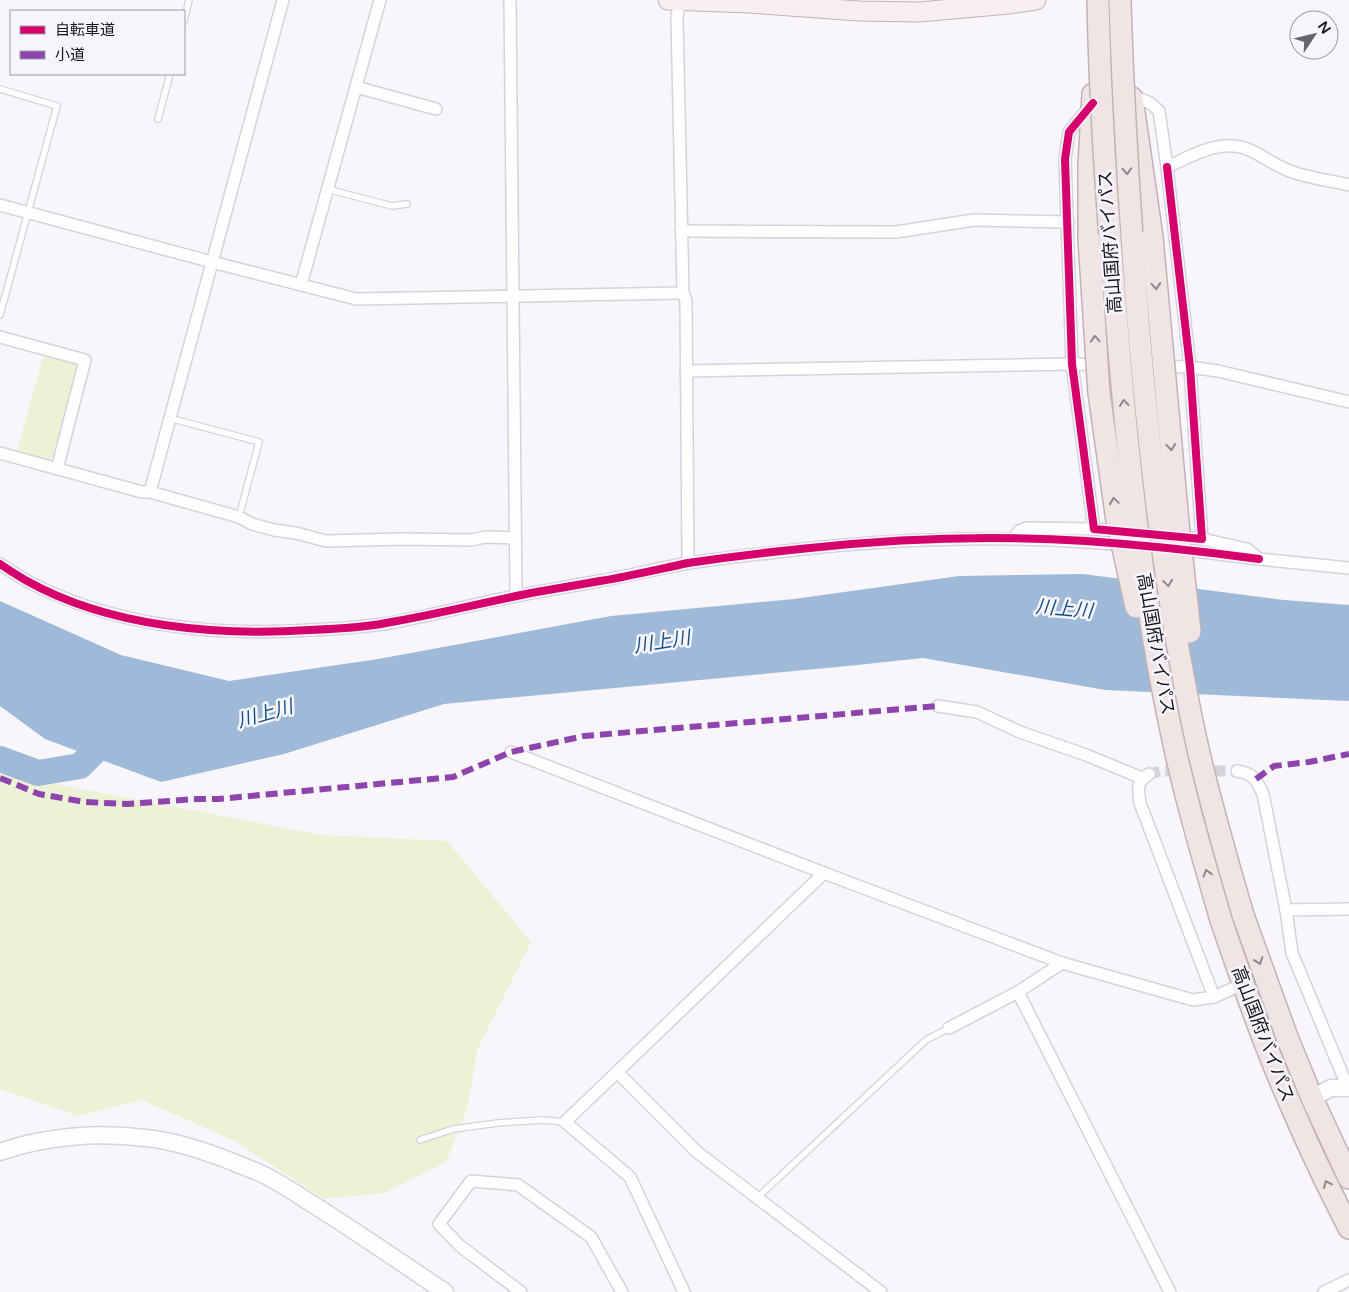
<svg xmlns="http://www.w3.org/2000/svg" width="1349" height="1292" font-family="'Varela Round','Noto Sans JP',sans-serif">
<rect width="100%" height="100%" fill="#f8f6fb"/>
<g fill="#ecf2d6">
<path d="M44,354L73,362L79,371L55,455L49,460L17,451Z"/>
<path d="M0,771L20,777L322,835L447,841L531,942L477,1050L468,1106L446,1162L384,1193L324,1199L235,1141L142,1100L78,1116L0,1089Z"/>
</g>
<path fill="#9fbad8" d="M1083,574L1284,600L1349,605V701L1105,690L923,658L848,666L444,704L284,754L161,782L45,739L0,706V601L121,655L229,681L378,659L611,616L794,599L959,576Z"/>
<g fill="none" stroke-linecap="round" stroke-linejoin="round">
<path stroke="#9fbad8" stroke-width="26" d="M0,759L38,773L80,766L101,745L118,736"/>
<path stroke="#d6d4da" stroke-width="11" stroke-dasharray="11 5.5" stroke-linecap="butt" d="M1149,774L1161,771H1237"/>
<g stroke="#d5d2db" stroke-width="8">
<g id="lane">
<path d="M184,21L189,0"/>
<path d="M0,89L57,106L0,315"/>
<path d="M158,119L170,74"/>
<path d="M327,189L392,206L407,204"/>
<path d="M169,418L259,442L239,517"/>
<path d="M420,1140L453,1129L498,1123L543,1120L565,1122"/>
<path d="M758,1197L926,1040L949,1028"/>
</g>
</g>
<g stroke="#d5d2db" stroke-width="14">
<g id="street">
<path d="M510,0L516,596"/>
<path d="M680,0L677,17L683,293L686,301L688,563"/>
<path d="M356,87L436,109"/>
<path d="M1132,96L1150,103L1159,111L1167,167C1183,160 1200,150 1217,147C1248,141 1260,158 1285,169C1305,178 1328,180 1349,185"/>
<path d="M1089,107L1069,132L1065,159L1072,364L1094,529L1122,532"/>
<path d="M1167,167L1190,367L1202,539L1175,536"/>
<path d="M0,205L212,262L356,299L683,293"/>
<path d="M681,231L896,232L974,220L1068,222"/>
<path d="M301,285L380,0"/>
<path d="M0,337L85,360L57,469"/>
<path d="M686,371L1072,364L1190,367L1218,371L1349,402"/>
<path d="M0,453L142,492H150L239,517L252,524L274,530L296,533L326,541L403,539L471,540L485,537L515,538"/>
<path d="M150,492L283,0"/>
<path d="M1014,538L1019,531L1026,528L1094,529"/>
<path d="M1202,539L1247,549L1259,559L1349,568"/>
<path d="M1178,549L1259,559"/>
<path d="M0,564C10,570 19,577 29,582C115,627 215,636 310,630C334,629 360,627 384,624C418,618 452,610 486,602C523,594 561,588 599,581C629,576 659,568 689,563C716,559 742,556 769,553C887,538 1006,534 1125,545"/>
<path d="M938,706L977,712L1020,732L1086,755L1142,778"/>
<path d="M511,752L824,873L1062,963L1193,1000L1214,997L1243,984"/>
<path d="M1237,771C1254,774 1256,779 1263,794L1286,910L1292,953L1348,1088"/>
<path d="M1149,774C1136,782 1138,789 1140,803L1214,997"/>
<path d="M1286,910L1349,909"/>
<path d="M1018,992L1170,1292"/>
<path d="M949,1028L1018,992L1062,963"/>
<path d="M617,1072L697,1152L881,1292"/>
<path d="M521,1292L460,1246L439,1224L471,1181L518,1185L591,1237L622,1292"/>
<path d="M684,1292L630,1177L565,1122L824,873"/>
<path d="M1324,1292L1349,1280"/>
</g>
</g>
<g stroke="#d5d2db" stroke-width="19">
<g id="secondary">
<path d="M1312,1098L1331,1088H1349"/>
<path d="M0,1152C45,1136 98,1132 146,1138C176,1141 205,1151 233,1162C244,1167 257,1171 268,1177C281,1184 294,1192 306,1200C354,1230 399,1261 445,1292"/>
</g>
</g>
<g stroke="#c2b2b6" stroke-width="21">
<path id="primary" d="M668,0L749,3L859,11L919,12L1009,4L1036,0"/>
</g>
<g stroke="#c2b2b6" stroke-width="24">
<g id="highway">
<path d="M1132,98L1152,237"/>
<path d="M1089,239V164L1093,94"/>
<path d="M1243,915L1287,1037L1312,1098L1349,1178"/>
<path d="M1221,920C1243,984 1265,1048 1293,1110C1310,1150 1329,1189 1349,1228"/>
</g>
</g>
<use href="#lane" stroke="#fefefe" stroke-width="5.5"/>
<use href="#street" stroke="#fefefe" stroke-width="11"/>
<use href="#secondary" stroke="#fefefe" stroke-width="16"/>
<use href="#primary" stroke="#f6eeef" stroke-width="19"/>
<use href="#highway" stroke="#f1e4e5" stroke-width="21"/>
<g stroke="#c2b2b6" stroke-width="24" stroke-linecap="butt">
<g id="highway-bridge">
<path d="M1098,0C1100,105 1107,209 1116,313C1127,454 1142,596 1172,735C1185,797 1203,858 1221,920"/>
<path d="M1120,0C1123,107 1130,214 1138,321C1150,461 1166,602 1196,740C1209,799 1226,857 1243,915"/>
<path d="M1152,237L1178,522L1190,632"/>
<path d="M1089,239L1099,393L1117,521L1136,607"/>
</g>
</g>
<use href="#highway-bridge" stroke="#f1e4e5" stroke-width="21"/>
<g stroke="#8e44ad" stroke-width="6" stroke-dasharray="12 6" stroke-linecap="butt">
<path d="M0,778L39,794L85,802L127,804L196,799H218L453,777L511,752L584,736L938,706"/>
<path d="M1256,779L1274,766L1309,762L1349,754"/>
</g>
<g stroke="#f7f5fc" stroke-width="11">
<g id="cycleway">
<path d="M1093,103L1069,132L1065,159L1072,364L1094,529L1202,539L1190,367L1167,167"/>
<path d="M0,564C9,570 18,576 27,581C109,627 217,636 309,630C334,629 361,628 386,623C434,615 482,603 531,593C554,589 577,585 600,581C630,576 659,569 688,563C728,557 769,552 810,548C901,538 994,535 1086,541C1144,545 1201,551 1259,559"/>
</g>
</g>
<use href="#cycleway" stroke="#d6006c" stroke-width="8"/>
</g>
<defs><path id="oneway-chevron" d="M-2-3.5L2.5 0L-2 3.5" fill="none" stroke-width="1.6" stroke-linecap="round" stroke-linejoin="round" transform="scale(1.25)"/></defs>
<g stroke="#8f868b">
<use href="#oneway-chevron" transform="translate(1127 171) rotate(87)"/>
<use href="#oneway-chevron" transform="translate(1156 286) rotate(85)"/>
<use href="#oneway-chevron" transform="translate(1095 339) rotate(-94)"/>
<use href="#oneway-chevron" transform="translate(1124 403) rotate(-96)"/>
<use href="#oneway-chevron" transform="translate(1171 447) rotate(85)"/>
<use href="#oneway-chevron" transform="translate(1114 501) rotate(-98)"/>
<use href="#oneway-chevron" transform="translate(1168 583) rotate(82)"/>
<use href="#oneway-chevron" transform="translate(1207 873) rotate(-107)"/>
<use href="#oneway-chevron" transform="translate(1259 961) rotate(71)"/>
<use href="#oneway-chevron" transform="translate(1327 1184) rotate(-115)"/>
</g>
<g text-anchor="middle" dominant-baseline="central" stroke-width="5" stroke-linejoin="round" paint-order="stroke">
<g font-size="18" fill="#17131e" stroke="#f7f5fc">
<text transform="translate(1110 242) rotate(-94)">高山国府バイパス</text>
<text transform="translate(1156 644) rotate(80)">高山国府バイパス</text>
<text transform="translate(1263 1034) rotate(69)">高山国府バイパス</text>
</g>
<g font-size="19" font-style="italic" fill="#164f84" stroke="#f7f5fc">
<text transform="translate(1064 609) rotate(5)">川上川</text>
<text transform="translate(662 642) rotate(-9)">川上川</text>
<text transform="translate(265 714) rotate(-16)">川上川</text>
</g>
</g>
<rect x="10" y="10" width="175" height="65" fill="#f7f5fc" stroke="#9d9ba3"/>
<rect x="20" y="26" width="25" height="8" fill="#d6006c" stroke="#9d9ba3"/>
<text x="55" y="35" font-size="15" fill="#17131e">自転車道</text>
<rect x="20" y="51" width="25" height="8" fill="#8e44ad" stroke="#9d9ba3"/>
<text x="55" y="60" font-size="15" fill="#17131e">小道</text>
<g transform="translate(1314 35) rotate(55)"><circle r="24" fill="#f7f5fc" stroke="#9d9ba3"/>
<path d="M0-4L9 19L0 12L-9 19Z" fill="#66626b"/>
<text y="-8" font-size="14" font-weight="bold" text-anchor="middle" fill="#17131e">N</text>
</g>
</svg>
